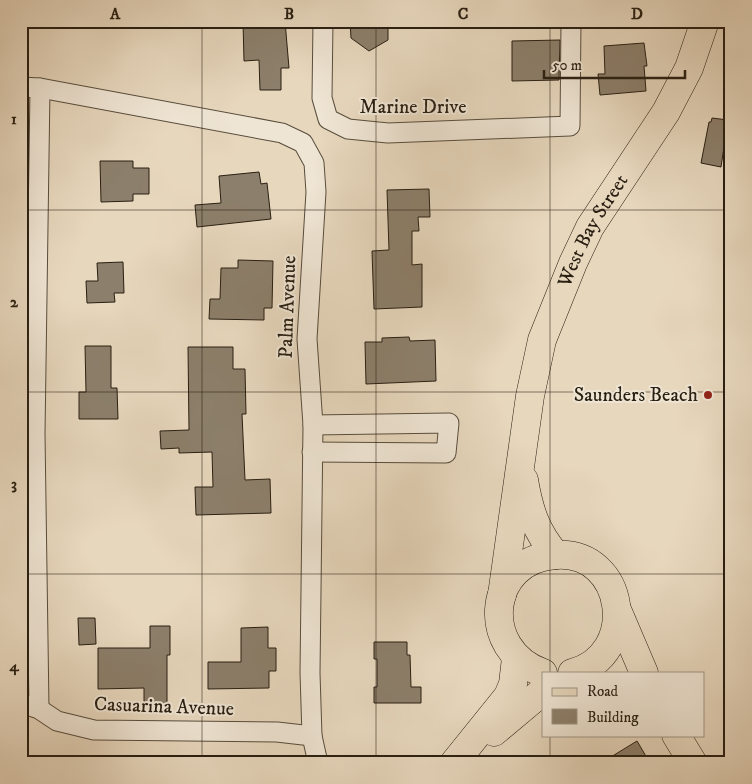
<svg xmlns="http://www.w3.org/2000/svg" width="752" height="784" font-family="'IM FELL DW Pica',serif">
<rect width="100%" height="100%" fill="#e7d7bd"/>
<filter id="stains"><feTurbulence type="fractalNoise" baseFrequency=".004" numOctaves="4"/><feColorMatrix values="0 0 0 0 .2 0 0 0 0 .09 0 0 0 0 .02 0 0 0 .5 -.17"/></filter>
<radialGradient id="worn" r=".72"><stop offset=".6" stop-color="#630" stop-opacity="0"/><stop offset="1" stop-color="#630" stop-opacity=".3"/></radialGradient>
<g fill="#8c7f6b" stroke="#291f12">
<path d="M243,21H285L289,68H281V90H260L259,60L244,61Z"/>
<path d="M350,21H388V40L369,51L351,38Z"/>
<path d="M560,40L559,80L512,81V41Z"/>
<path d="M644,43L647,66H644L646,91L600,95L598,74H605L604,46Z"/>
<path d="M712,118L728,120L721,167L701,163L709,122H711Z"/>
<path d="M100,161H133V168H149V194H133V201L101,202Z"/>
<path d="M259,172L261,184L267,183L271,219L197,227L195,205L221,203L219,176Z"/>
<path d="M429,189L430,217H418L419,231H412V265L422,264V307L374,309L372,251L389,250L387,190Z"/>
<path d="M238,260L273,261L272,308H264V320L209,319L210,299H220L221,268H238Z"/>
<path d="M123,262L124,293H114L115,302L87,303L86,281H98L97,263Z"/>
<path d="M409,337L410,341L435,340L436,381L366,384L365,342H382V338Z"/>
<path d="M85,346H111V388H117L118,419H79V392H86Z"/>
<path d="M188,347H233V369H245L246,414H242L245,480L270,479L271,513L196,515L195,487H213L212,452L179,453V448L161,449L160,431L189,430Z"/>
<path d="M78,618H95L96,644L79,645Z"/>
<path d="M150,626H170V655H167V703L144,704V688L98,689V648H150Z"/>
<path d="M268,627V648H276V671H269V688L208,689V662H241V628Z"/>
<path d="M374,642H407V655H410L411,687H421V703H374V687H377V659H374Z"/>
<path d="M637,741L650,763H601Z"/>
</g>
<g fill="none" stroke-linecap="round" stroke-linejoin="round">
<g stroke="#584d3d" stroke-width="21">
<g id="minor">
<path d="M323,21L322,98L328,119L348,129L388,133L570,126L571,21"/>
<path d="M21,87L40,88L282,133L303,143L314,163L316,192L307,339L313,425L310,673L312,736L318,763"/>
<path d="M312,452L446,453L449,423L313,425"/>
<path d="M21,703L39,709L57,721L94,730L277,732L312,736"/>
<path d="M39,709L35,434L40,88"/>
</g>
</g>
<g stroke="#291f12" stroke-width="29">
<g id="primary">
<path d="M524,480C529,510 536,532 556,555"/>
<path id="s1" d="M502,595L530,396L542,340L573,263L590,227L666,112L689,68L705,21"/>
</g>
</g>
<g stroke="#291f12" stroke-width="29">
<g id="trunk">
<path d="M618,612L644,673"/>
<path d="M543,673C478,650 487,559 556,555C626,550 641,655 572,673"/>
<path d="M494,732L543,691"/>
<path d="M676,735L693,763"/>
<path d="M454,763L508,696L513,684L516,658"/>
</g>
</g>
<use href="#minor" stroke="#efe5d4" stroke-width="19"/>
<use href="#primary" stroke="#e7d7bd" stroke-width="28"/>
<use href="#trunk" stroke="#e7d7bd" stroke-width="28"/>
</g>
<path fill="none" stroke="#291f12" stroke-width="1" stroke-opacity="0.55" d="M202,21V763M376,21V763M550,21V673M21,210H731M21,392H731M21,574H731M550,735V763"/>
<circle fill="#8f2418" stroke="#efe5d4" stroke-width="2" cx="708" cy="395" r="5"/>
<g text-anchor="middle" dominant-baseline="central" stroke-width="4" stroke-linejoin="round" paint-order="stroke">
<g font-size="20" fill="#291f12" stroke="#efe5d4">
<text x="413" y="107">Marine Drive</text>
<text stroke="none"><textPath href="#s1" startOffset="379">West Bay Street</textPath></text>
<text transform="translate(288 307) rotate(-88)">Palm Avenue</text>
<text transform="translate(164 707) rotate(2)">Casuarina Avenue</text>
</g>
<g font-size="20" fill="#291f12" stroke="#efe5d4" text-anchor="end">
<text x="698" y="395">Saunders Beach</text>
</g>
</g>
<rect width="752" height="784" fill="none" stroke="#e7d7bd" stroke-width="55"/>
<rect x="542" y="672" width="162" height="65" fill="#efe5d4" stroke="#a09686"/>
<rect x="552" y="688" width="25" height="8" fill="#e7d7bd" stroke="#a09686"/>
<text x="587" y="696" font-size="15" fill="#291f12">Road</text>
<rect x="552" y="709" width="25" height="15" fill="#8c7f6b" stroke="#a09686"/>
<text x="587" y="722" font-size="15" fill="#291f12">Building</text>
<path d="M544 70v8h141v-8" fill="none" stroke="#291f12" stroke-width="2.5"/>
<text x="552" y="70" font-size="15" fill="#291f12" stroke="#efe5d4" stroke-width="4" paint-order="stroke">50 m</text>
<rect x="28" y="28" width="696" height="728" fill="none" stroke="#291f12" stroke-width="2"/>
<g font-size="16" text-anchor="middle" font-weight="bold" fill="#291f12">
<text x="115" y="19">A</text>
<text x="289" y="19">B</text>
<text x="463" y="19">C</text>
<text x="637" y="19">D</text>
<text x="14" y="124">1</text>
<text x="14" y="307">2</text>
<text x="14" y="489">3</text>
<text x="14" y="671">4</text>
</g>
<rect width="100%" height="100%" filter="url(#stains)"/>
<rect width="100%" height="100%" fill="url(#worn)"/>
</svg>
